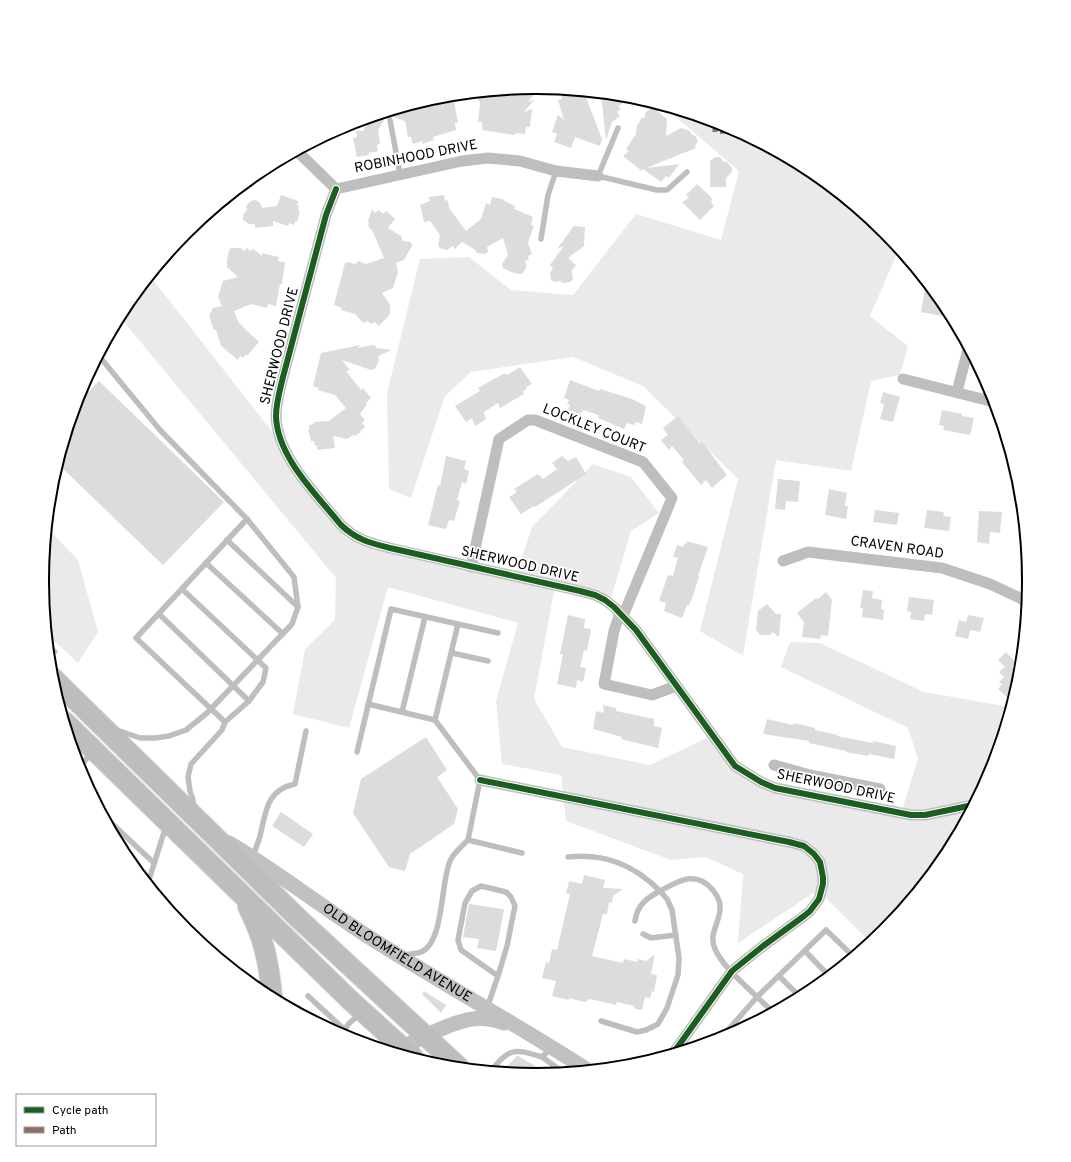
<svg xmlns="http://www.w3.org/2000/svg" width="1071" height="1162" font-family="Overpass,sans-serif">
<rect width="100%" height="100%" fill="#fff"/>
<g fill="#eaeaea">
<path d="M663,106L725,125L810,171L885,232L899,249L870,316L908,346L900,375L871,381L851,471L776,460L743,656L700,631L738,479L643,386L573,357L471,372L445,396L411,498L389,489L387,393L420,259L469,257L511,290L573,295L636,214L721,240L739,171Z"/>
<path d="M150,276L355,537L516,575L532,527L593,464L631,477L659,513L631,531L610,601L555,586L534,699L562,747L650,765L711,736L752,778L901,813L918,759L908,728L781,667L790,642L820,643L924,692L1010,707L991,770L946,855L884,930L870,942L818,890L738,943L743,874L705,857L671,860L566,821L561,775L502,764L496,701L518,623L388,587L349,728L293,714L305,649L335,620L336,578L120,317L125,307Z"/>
<path d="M47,528L78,560L98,632L78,663L47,634L42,581Z"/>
</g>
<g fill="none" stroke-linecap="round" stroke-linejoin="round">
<path stroke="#bcbcbc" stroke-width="3.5" d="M48,642L56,652"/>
</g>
<g fill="#dcdcdc">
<path d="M536,88H539L528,102L534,100L524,112L532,109L530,127H526L525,134L515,133V135L482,130V122H478L480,103L475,93Z"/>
<path d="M567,91L584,92L602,139L600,146L575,137L571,148L554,142L557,134L552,132L558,115L564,120L558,100L562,99L560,93Z"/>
<path d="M601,94L623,96L622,104L618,106L621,109L617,112L620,116L612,122L606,140Z"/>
<path d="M453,96L458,123H455L456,130L433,137L434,140L423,144L422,141L413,144L411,137H408L405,121L387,115L378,130L380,143L377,145L378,151L368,153L369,155L357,157L353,138L357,137L356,131H363L370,118L439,97Z"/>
<path d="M651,108L655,109L667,119L666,136L681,128L690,131L691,134L696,137L698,141L695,146L696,148L646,168L679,164L669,178L666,176L661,182L643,169L642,171L623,156L629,151L626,149L636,134L637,125L640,122L641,118H645V113Z"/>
<path d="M715,157H720L724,162H727L732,168V172L726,178V187H710V161Z"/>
<path d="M697,184L711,197L712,200L711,202L714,206L700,220L682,202L689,198L686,195Z"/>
<path d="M281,195L298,201L297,205L299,206L298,211H300L297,222L295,221L294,225L289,223L288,226L273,221V226L255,228V224H249L243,220V215L247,210L246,206L251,201L256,200L261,204L262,208L277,206Z"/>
<path d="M444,195L445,201L448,200L449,208L466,231L481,219L486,203L490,205L492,197L503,199V200L515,206L514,209L533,217L531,225L534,226L528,243L532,254L528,256L529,260L525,261L527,266L523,273L520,274L511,272L503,268L502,264L508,255L503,238L487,247L488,252L484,254L477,253L474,249L462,242L455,249L453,246L447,250L440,248L438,245L440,235L430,221L424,222L420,205L430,201L429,197Z"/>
<path d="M372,209L375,213L379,210L383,214L386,211L395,219L388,228L401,236L403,241L411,242L412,246L404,260L396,263L398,272L393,288L382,293L390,305V314L379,326L375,322L371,324L368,321L363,323L355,314L341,310L342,308L334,305L345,263L348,262L355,264L359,261L366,264L384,258L372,230L370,229L368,225L369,224L368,221Z"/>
<path d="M574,226L585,227L584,246L568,258L576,265L571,272L572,273L573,279L570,282L563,283L560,281L554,282L551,280L550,273L553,268L550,265L564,246L557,249Z"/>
<path d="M231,248H241L244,251L247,248L250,251L253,249L262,256V253L279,257L278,261L285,262L282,284H280L276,306L268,304L267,308L251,304L234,311L239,323L259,342L247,356L246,354L243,358L240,356L238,360L221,346L216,330H214L209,316L213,308L222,306L218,297L223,281L238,277L227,267V260L229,250Z"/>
<path d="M926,283L944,305L942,316L921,312Z"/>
<path d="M360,345L357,348L375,345L376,348L392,350L378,356L379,360L375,369L371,370L342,360L350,370L346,371L361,390L363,388L371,398L366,403L367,404L360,414L365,420L362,422L365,427L360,431L361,432L355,436L353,435L347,439L333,436L335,448L317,450V445L315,446L314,441H311L308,430H309V425L314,424V422L329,421L346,408L335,395L318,390L319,388L313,386L321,353Z"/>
<path d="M520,367L532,384L526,387L527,389L523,391L524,394L500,408L498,403L484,412L486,419L475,426L472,418L466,422L455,406L480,391L478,388L505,373L507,375Z"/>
<path d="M570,380L599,391L600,389L632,399L646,406L642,424L636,422L634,425L627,423L624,429L598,418L599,415L583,410L580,414L568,410L570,405L567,404L569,400L564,398Z"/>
<path d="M99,381L224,502L163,565L58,464L75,406Z"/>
<path d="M883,392L900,397L893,422L880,419L884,404L880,403Z"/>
<path d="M942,410L962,414V416L974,418L970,435L943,430L944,426L939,425Z"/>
<path d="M678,416L695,438L700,443L702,442L727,475L712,488L706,480L701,485L682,462L684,460L672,446L669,450L661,440L668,435L663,428Z"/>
<path d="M446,456L466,461L464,469L469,471L466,484L462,482L457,500L460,501L454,521L449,520L446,529L428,525L438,485L440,486Z"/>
<path d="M562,456L568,461L576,457L586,474L535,507L534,506L521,514L509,497L517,492L514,489L538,474L543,479L557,469L552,463Z"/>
<path d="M778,479L800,481L798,502L786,501L785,510L775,509Z"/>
<path d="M829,489L847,493L845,506H848L846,519L825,515Z"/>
<path d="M875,510L899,513L897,525L873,522Z"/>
<path d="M927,510L944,512L943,516L951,517L949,531L924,528Z"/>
<path d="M979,511L1002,512L1000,533L990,532L989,544L977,542Z"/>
<path d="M687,541L708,547L698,576H699L693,596L689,605H687L682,618L664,611L666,603L659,601L668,575L673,576L678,558L673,557L677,545L683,547L685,543L687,544Z"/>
<path d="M863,590L873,591L872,598L882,600L881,609L884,610L883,620L862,617L863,608H860Z"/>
<path d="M826,592L832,600L828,636L821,635L820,639L802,637L804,622L797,613L816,598L818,599Z"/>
<path d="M909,597L934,600L932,615L925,614L924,621L910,619L911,612L907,611Z"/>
<path d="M767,604L776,614H781L779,637L773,632L769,635H760L756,630L758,611Z"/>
<path d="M568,615L585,619L584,628L591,629L587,651L584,650L580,667L586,668L583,682L577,680L576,688L557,684L563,654H560Z"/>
<path d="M968,615L984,618L980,632L970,630L968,639L955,636L959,620L966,622Z"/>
<path d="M1006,652L1016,663L1012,666L1020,674L1014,696L1010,700L998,689L1002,684L999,682L1004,677L999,672L1005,667L998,660Z"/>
<path d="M603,705L616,708V711L654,719V726L662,728L658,748L621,739L622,737L593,729L596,711L604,713Z"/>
<path d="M767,719L793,725L794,723L815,728V730L838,735L837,736L873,743V741L896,746L894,759L869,754L868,756L846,752V751L809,743V741L763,734Z"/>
<path d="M426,737L447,770L437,777L458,809L454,824L410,854L405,871L389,867L353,813L361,779Z"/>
<path d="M281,812L313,834L304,847L272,826Z"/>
<path d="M584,875L605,880L603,888L623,889L613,896L612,903L609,902L607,914H603L592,956L623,963L624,959L637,962L638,959L646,961L655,954L651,974L657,975L654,992L652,991L650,998L645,997L642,1010L635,1009L634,1006L617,1002L616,1005L590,999L585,1002L569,998V1000L552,996L556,981L542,978L546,962L549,963L552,949L557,950L570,894H566L569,881L582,884Z"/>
<path d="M469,904L503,909L504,910L496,951L477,948L479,939L463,937Z"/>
<path d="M424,991L446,1005L441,1013L422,994Z"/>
<path d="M517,1056H518L548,1073L535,1074L512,1072L506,1067Z"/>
</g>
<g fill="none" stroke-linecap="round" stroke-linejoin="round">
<g stroke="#dbdbdb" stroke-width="22">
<g id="highway">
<path d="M51,676L299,919L459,1067"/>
<path d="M65,722L351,1001L413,1057"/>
<path d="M248,907C264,938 269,963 272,997"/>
</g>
</g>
<g stroke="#bebebe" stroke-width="5.5">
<path d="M390,120L400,174"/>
<path d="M618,128L598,176L657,190H667L687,172"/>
<path d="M541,239L548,195L556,171"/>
<path d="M99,356L160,430L247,519L294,577L298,607L292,624L207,713L186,730L169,736L155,738H140L117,730"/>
<path d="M227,540L298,607"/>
<path d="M206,563L283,634"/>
<path d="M182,589L266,668L263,682L249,701L225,722L222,730L191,764L188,777L190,791L193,800L194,808"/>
<path d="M159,614L249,701"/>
<path d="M458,624L435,720L480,780L468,840L522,853"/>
<path d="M452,653L488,661"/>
<path d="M368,704L435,720"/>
<path d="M402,712L425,617"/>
<path d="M225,722L136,638L247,519"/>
<path d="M357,752L391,609L498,633"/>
<path d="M79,768L92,752"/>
<path d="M105,817L154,863"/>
<path d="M253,857C255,850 258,843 260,836C266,812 266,790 295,784L306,731"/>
<path d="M568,857C605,853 634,865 660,891C647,898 637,905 635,921"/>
<path d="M148,883L166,826"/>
<path d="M643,934L651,938L676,935"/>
<path d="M805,951L829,976"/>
<path d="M403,955C408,954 416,954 421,952C445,942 440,879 451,859C455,852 462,846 468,840"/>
<path d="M779,976L800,997"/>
<path d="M308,996L345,1030"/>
<path d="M487,1008L498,976L507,946L515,906L511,897L506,892L481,886L472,891L465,903L458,940L461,950L498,976"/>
<path d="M601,1021L637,1032L646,1030L658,1024L667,1008L678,975L679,958L672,910L667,899L660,891C679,881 695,870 712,889C716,894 721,901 720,908C720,923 708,934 715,949C723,967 744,984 757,997L826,930L853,956"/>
<path d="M343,1035C344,1026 353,1020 360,1014"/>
<path d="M721,1038L757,997L772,1011"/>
<path d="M542,1057L563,1072"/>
<path d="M492,1070C509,1047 516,1049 542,1057L551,1048"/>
</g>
<g stroke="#bebebe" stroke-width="11">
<path d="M297,151L336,189"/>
<path d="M336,189L326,215L283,377C280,390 276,403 276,416C277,457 317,495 341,525C357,540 370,543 390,548L580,591L595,595L605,600L614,607L636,630L735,766L761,782L775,788L911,815H925L973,805"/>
<path d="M336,189L462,161L488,158L520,161L556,171L598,176"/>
<path d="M903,379L994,402"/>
<path d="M957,392L968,349"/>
<path d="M783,561L808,552L942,568L990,584L1020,598L1027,603"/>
<path d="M471,567L499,439L528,420H535L643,462L672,498L623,616"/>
<path d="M620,613L614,631L604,684L652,695L676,686"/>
<path d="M774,765L810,775L880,789"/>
<path d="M480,780L789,842L804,846L814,854L820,862L823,877V884L819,899L810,911L804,916L763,946L732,971L674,1052"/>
</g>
<g stroke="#c1c1c1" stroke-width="15">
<path id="s1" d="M229,843C278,872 323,908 372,939C443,984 516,1024 586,1069"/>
<path d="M395,1052C406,1045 418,1040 429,1034C455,1023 475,1012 504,1023"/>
</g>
<use href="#highway" stroke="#bdbdbd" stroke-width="20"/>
<path stroke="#8d6e63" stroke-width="5" stroke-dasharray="10 5" stroke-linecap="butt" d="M715,122V132L735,130"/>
<g stroke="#fff" stroke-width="8">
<g id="cycleway">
<path d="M336,189L326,215L283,377C280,390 276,403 276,416C277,457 317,495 341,525C357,540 370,543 390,548L580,591L595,595L605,600L614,607L636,630L735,766L761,782L775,788L911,815H925L973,805"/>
<path d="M480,780L789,842L804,846L814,854L820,862L823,877V884L819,899L810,911L804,916L763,946L732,971L674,1052"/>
</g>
</g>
<use href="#cycleway" stroke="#1b5e20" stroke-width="6"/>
</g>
<g text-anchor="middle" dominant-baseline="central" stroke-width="3.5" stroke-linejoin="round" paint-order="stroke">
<g font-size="14" fill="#000" stroke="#fff">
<text transform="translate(416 157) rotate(-11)">ROBINHOOD DRIVE</text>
<text transform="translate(280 346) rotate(-76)">SHERWOOD DRIVE</text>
<text transform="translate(594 429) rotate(22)">LOCKLEY COURT</text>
<text transform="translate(897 548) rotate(8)">CRAVEN ROAD</text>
<text transform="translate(520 565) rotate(13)">SHERWOOD DRIVE</text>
<text transform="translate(836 787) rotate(12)">SHERWOOD DRIVE</text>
<text stroke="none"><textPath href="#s1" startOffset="201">OLD BLOOMFIELD AVENUE</textPath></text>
</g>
</g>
<path d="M0 0H1071V1162H0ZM535 94H536A486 486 0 0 1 1022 580V582A486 486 0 0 1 536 1068H535A486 486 0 0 1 49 582V580A486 486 0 0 1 535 94Z" fill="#fff" fill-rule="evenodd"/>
<path fill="none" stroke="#000" stroke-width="2" d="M535 94H536A486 486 0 0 1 1022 580V582A486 486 0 0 1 536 1068H535A486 486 0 0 1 49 582V580A486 486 0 0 1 535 94Z"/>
<rect x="16" y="1094" width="140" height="52" fill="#ffffff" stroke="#999999"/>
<rect x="24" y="1107" width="20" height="6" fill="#1b5e20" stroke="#999999"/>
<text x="52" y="1114" font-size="12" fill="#000000">Cycle path</text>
<rect x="24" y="1127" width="20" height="6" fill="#8d6e63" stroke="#999999"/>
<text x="52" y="1134" font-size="12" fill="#000000">Path</text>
</svg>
